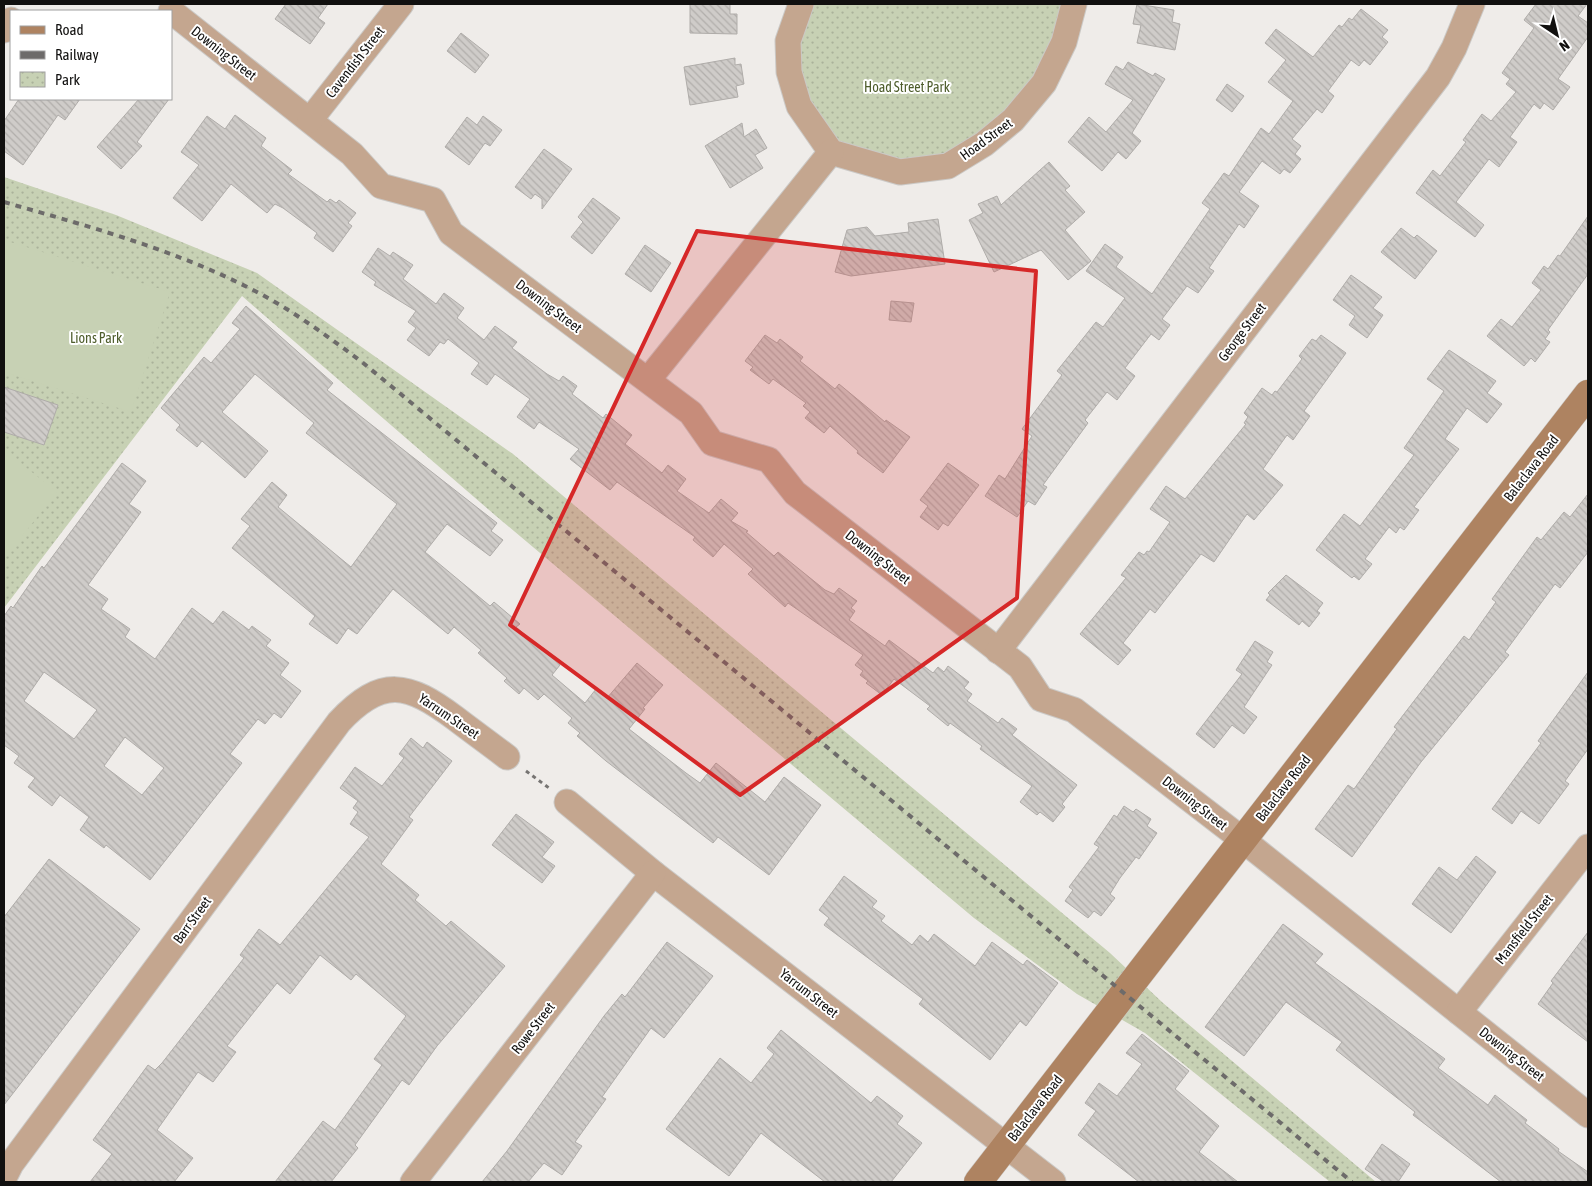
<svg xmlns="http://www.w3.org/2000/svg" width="1592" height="1186" font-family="'Asap Condensed',sans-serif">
<defs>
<pattern id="park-dots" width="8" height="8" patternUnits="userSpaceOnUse" patternTransform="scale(1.25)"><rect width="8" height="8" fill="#c7d1b4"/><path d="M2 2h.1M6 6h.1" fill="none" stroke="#aab29a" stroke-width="1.8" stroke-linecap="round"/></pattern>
<pattern id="building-back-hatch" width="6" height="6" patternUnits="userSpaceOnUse" patternTransform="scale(1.25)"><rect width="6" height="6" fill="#cfccc9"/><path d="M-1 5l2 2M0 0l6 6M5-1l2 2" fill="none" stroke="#b1aeab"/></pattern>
</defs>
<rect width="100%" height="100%" fill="#efece9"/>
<g fill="url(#park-dots)">
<path d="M801,4H1074L1044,83L948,166L831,152L799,106Z"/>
<path d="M4,177L116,215L257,273L513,454L1110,953L1163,1003L1376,1182H1330L1145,1033L1077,994L974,918L496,516L242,296L4,608Z"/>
</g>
<g fill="#c7d1b4">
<path d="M4,240L170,292L131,412L4,372Z"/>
<path d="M4,450L57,492L4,559Z"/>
</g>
<g fill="url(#building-back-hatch)" stroke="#afaca9" fill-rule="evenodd">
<path d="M286,4H328L318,18L325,23L310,44L275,19Z"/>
<path d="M690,4H730V14H737V34L690,33Z"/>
<path d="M1137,4L1174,10L1172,22L1180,24L1175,50L1137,43L1141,25L1133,24Z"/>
<path d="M1536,4H1587L1578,16L1588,23V37L1558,79L1570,87L1553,110L1544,103L1540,109L1534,104L1510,137L1517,142L1499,167L1489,159L1456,202L1484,225L1475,237L1416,193L1433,170L1440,176L1466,142L1463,140L1482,114L1491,121L1516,92L1506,84L1510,79L1502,73L1534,28L1524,20Z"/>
<path d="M1361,9L1388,30L1382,37L1388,42L1370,65L1364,60L1359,66L1351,60L1328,91L1334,96L1322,113L1317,109L1292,139L1301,146L1295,154L1301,159L1290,173L1284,169L1280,174L1262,161L1239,192L1259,206L1244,228L1239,224L1209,268L1214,271L1198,293L1187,286L1162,319L1170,325L1159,340L1151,334L1125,368L1135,376L1117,400L1107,392L1085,420L1088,423L1043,485L1047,487L1035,505L1028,501L1017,517L985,496L999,475L1005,479L1032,436L1022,429L1062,375L1057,371L1096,322L1103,327L1125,298L1086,271L1105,244L1123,257L1116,267L1152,294L1210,209L1202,203L1224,173L1229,176L1261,128L1269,134L1293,101L1268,82L1286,60L1265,43L1276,29L1313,57L1339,25L1342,27L1349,18L1352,20Z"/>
<path d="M461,33L489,55L475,73L447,51Z"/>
<path d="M735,58V65L741,64L744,84L736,86L738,97L690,105L684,67Z"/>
<path d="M1128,62L1153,76L1155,73L1165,79L1132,133L1141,141L1126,159L1118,152L1102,171L1068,142L1089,117L1106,132L1133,100L1105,84L1116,66L1123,70Z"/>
<path d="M1227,84L1244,96L1232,112L1216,100Z"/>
<path d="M19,99H80L65,120L58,115L23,165L4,151V121Z"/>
<path d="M139,99H169L137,142L142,146L121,169L97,147Z"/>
<path d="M235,115L266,138L261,146L292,170L288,174L327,202L330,199L336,203L339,200L356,213L348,223L352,226L333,252L314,238L317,233L283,208L275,204L267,213L231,184L202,221L173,198L199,165L181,152L207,116L225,129Z"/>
<path d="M483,116L502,130L490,146L485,143L469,165L445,147L467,117L477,125Z"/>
<path d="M742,123L744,137L756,129L767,148L755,155L763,168L730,188L705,146Z"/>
<path d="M544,149L572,169L542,209V199L535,194L531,199L515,187Z"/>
<path d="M1049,162L1070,186L1065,190L1085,212L1065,230L1091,261L1068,280L1041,250L994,272L969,220L983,213L978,204L997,196L1001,205Z"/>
<path d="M593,198L620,218L592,254L571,237L583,222L578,217Z"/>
<path d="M1588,216V274L1548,330L1550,332L1545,339L1550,342L1535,362L1531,358L1524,366L1487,336L1501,319L1512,327L1541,290L1532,283L1544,266L1548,269L1558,255L1560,256Z"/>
<path d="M938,219L945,264L851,276L835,272L847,230L867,227L875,236L909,232L908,223Z"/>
<path d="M1401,228L1414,238L1417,235L1437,251L1415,279L1381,252Z"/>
<path d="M645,245L671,263L651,292L625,274Z"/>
<path d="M378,248L390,256L393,252L413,265L403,279L436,304L444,293L464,308L457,318L484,340L495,326L517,342L512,348L547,374L559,381L563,376L577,386L572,394L603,418L606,414L632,435L625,444L662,473L668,465L686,479L677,491L709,513L721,499L738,513L731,521L748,531L746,532L774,556L778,552L825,590L834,594L839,588L857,601L851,608L855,611L849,620L885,646L889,640L933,673L938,667L944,672L948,666L969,682L964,688L972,694L967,701L998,723L1002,718L1017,729L1012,735L1077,785L1062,804L1065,807L1053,822L1040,812L1037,815L1020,802L1032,786L980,749L982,746L950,723L948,726L927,709L930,706L894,679L882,695L866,683L868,681L860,675L863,671L855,665L863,655L788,603L785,607L748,574L753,569L724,544L713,557L693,540L695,537L617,482L610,490L570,459L579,449L539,422L534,429L517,417L530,399L495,374L487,385L471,374L479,363L448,339L444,344L440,342L429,356L407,340L416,328L408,322L416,311L374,285L376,282L362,272Z"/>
<path d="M1351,275L1382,297L1373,308L1383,315L1367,338L1349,325L1355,316L1333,300Z"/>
<path d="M891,301L914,303L911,322L889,320Z"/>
<path d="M246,306L333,383L327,390L497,523L491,531L503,540L490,556L447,524L425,552L490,606L494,602L520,624L516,627L560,665L552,675L585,703L596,689L607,698L637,663L663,685L643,708L645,709L629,729L686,773L700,783L716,763L765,802L784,777L821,805L769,875L718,837L713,843L606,761L577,736L580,733L568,723L572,718L544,694L538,700L524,688L519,694L504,681L507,678L478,653L481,650L454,627L448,634L393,589L357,634L348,628L337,644L309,624L315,616L232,548L250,526L241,519L272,482L287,495L278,507L351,567L397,504L306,433L314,423L255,374L222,412L268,451L245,478L202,441L197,447L176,430L180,425L161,408L204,357L211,363L240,329L232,323Z"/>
<path d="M765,335L777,343L780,339L803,357L800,361L835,389L839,384L885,422L886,420L910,437L883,473L857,453L858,451L830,426L824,433L805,418L810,412L803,406L806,403L773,379L769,384L750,370L753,367L745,361Z"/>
<path d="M1321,335L1346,353L1304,411L1310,416L1293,440L1287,435L1263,469L1283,485L1254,520L1247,514L1214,562L1201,554L1155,613L1150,609L1123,643L1131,650L1118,665L1080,634L1126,578L1121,575L1139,552L1144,555L1147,551L1149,552L1170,522L1150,509L1166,486L1185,499L1246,424L1244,423L1248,417L1244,413L1262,388L1272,395L1275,391L1277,392L1302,359L1299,356L1312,339L1316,341Z"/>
<path d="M1449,350L1496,381L1487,393L1502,404L1487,423L1467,408L1445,439L1459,449L1414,507L1419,510L1404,530L1400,527L1396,533L1389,527L1365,559L1372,564L1359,580L1354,576L1352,578L1316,550L1344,514L1360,526L1414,455L1404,448L1444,391L1427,379Z"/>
<path d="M4,387L58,405L44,445L4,432Z"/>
<path d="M122,463L146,481L129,504L141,512L88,585L108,599L101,609L130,629L125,637L155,659L192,608L213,624L223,611L249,630L252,626L271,640L266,646L289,663L280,675L301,691L281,718L274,713L265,724L258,719L230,754L242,763L150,880L106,845L104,848L80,830L89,817L60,795L52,806L28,787L35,778L14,763L19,756L4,745V616L11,606L13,608L42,566L44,568ZM44,672L97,710L74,739L24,701ZM125,737L164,768L142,795L104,766Z"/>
<path d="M948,463L979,485L948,526L943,523L938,530L920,517L928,506L920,500Z"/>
<path d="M1588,494V552L1560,588L1555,584L1505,652L1509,655L1421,762L1352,857L1315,829L1348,785L1354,789L1397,729L1394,727L1464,636L1469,640L1496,602L1492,599L1537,537L1541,540L1564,512L1570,517Z"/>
<path d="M1286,575L1323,603L1317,611L1320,613L1309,627L1302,621L1299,625L1266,600L1270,595L1268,593Z"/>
<path d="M1255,641L1273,652L1267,662L1272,665L1244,707L1257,717L1244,734L1232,725L1214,748L1196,734L1242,674L1236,670Z"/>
<path d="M1588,672V749L1565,781L1569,784L1539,824L1521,811L1512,824L1492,809L1541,743L1538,741Z"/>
<path d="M411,738L423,748L427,742L452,761L409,817L413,820L381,864L419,895L415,900L446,926L451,921L505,966L437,1046L409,1085L402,1080L355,1145L358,1148L331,1182H275L323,1121L335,1130L382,1065L374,1059L406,1016L356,974L351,980L320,955L290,994L277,983L227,1046L236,1052L213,1082L198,1072L157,1130L193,1158L174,1182H90L112,1154L93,1140L148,1065L155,1070L162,1063L244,958L240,955L259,929L280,945L369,837L350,824L358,812L353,808L358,801L340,788L355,767L382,786L404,758L399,754Z"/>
<path d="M1124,806L1133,812L1136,809L1151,819L1147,826L1157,833L1139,859L1136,857L1120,878L1110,894L1115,898L1101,916L1094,911L1088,918L1065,901L1073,890L1069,887L1099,847L1094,844L1114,815L1117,817Z"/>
<path d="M516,814L554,842L542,857L555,866L542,883L492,845Z"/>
<path d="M1476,856L1496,872L1451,933L1412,904L1439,867L1457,880Z"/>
<path d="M49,859L140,929L4,1105V917Z"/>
<path d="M844,876L877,901L872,907L885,916L881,921L912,945L920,935L928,942L934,934L975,966L992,942L1023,965L1027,960L1058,983L1026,1026L1020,1021L990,1060L919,1004L923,999L824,925L829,918L819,910Z"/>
<path d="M1283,924L1323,954L1315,963L1445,1059L1438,1068L1488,1105L1495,1095L1527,1120L1525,1123L1559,1149L1558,1151L1588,1172V1182H1501L1413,1115L1415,1112L1336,1050L1342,1042L1286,1002L1244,1056L1205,1027Z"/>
<path d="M1588,932V1042L1538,1004L1553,983L1551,981Z"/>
<path d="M667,942L713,976L664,1038L651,1028L602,1097L606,1099L575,1142L582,1146L562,1175L544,1163L528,1182H482L507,1151L604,1016L622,994L625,997Z"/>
<path d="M781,1030L871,1103L877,1096L903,1116L897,1124L922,1143L891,1182H825L761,1133L729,1176L666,1129L720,1058L751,1083L774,1054L767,1048Z"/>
<path d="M1142,1034L1189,1071L1175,1089L1219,1126L1199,1152L1238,1182H1139L1078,1135L1096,1111L1085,1103L1099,1083L1117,1096L1142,1064L1126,1053Z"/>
<path d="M1382,1144L1410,1164L1398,1182H1384L1365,1169Z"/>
</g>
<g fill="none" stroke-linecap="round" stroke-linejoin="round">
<g stroke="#cbc9c6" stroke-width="27">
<g id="street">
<path d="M801,4L788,41L789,72L799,106L831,152L900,172L948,166L984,144L1013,120L1044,83L1064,42L1074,4"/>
<path d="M171,11L352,154L381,186L433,200L451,233L691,413L712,443L769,460L795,493L1020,667L1041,699L1074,710L1243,840L1588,1115"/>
<path d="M4,30L11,20"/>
<path d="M310,120L401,4"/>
<path d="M648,380L831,152"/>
<path d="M998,651L1438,77L1454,48L1472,4"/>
<path d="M567,802L653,873L1053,1182"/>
<path d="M1459,1012L1588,847"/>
<path d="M4,1178L11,1164L339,722C382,676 408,683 455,718C472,731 490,744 507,757"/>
<path d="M413,1182L653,873"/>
</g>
</g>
<g stroke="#cbc9c6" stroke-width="29">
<path id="secondary" d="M978,1182L1588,394"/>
</g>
<path stroke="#767472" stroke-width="3" stroke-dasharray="4 4" stroke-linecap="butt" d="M526,771L549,788"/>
<use href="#street" stroke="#c4a68f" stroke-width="25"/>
<use href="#secondary" stroke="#ae8361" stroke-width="28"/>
<path stroke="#6d6b6a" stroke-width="4" stroke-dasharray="6 6" stroke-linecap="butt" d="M4,202C87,226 173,249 251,289C291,309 327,336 362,362L1352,1182"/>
</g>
<path fill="#d62828" fill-opacity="0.2" stroke="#d62828" stroke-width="4" stroke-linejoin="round" d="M697,231L1036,271L1017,598L740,795L510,625Z"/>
<g text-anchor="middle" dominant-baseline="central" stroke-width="4" stroke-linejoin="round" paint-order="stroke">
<g font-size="14" fill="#11100f" stroke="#fff">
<text transform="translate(224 53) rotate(38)">Downing Street</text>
<text transform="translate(355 62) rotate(-52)">Cavendish Street</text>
<text transform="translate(986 139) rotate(-36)">Hoad Street</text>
<text transform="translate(549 306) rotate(37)">Downing Street</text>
<text transform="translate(1242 332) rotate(-53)">George Street</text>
<text transform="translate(1531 468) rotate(-52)">Balaclava Road</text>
<text transform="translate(878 557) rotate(38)">Downing Street</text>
<text transform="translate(449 716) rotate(34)">Yarrum Street</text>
<text transform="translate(1283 788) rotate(-52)">Balaclava Road</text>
<text transform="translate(1195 803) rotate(38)">Downing Street</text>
<text transform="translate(192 920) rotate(-54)">Barr Street</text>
<text transform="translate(1524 929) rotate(-52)">Mansfield Street</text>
<text transform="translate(809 993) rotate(38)">Yarrum Street</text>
<text transform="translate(533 1028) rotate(-52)">Rowe Street</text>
<text transform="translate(1512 1054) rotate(38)">Downing Street</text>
<text transform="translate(1035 1108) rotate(-52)">Balaclava Road</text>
</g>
<g font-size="14" fill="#4e5d2c" stroke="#fff">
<text x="907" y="87">Hoad Street Park</text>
<text x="96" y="338">Lions Park</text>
</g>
</g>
<rect width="1592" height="1186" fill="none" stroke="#11100f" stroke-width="10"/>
<rect x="10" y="10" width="162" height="90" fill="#ffffff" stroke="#a09f9f"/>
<rect x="20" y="26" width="25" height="8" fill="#ae8361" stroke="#a09f9f"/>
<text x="55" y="35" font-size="15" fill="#11100f">Road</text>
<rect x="20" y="51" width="25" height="8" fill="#6d6b6a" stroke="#a09f9f"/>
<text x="55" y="60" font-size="15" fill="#11100f">Railway</text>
<rect x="20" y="72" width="25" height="15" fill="url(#park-dots)" stroke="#a09f9f"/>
<text x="55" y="85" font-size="15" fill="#11100f">Park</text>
<g transform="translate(1557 35) rotate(145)" stroke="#ffffff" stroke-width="4" paint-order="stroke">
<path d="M0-4L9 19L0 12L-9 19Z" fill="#11100f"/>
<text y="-8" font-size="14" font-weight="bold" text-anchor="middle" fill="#11100f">N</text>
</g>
</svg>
